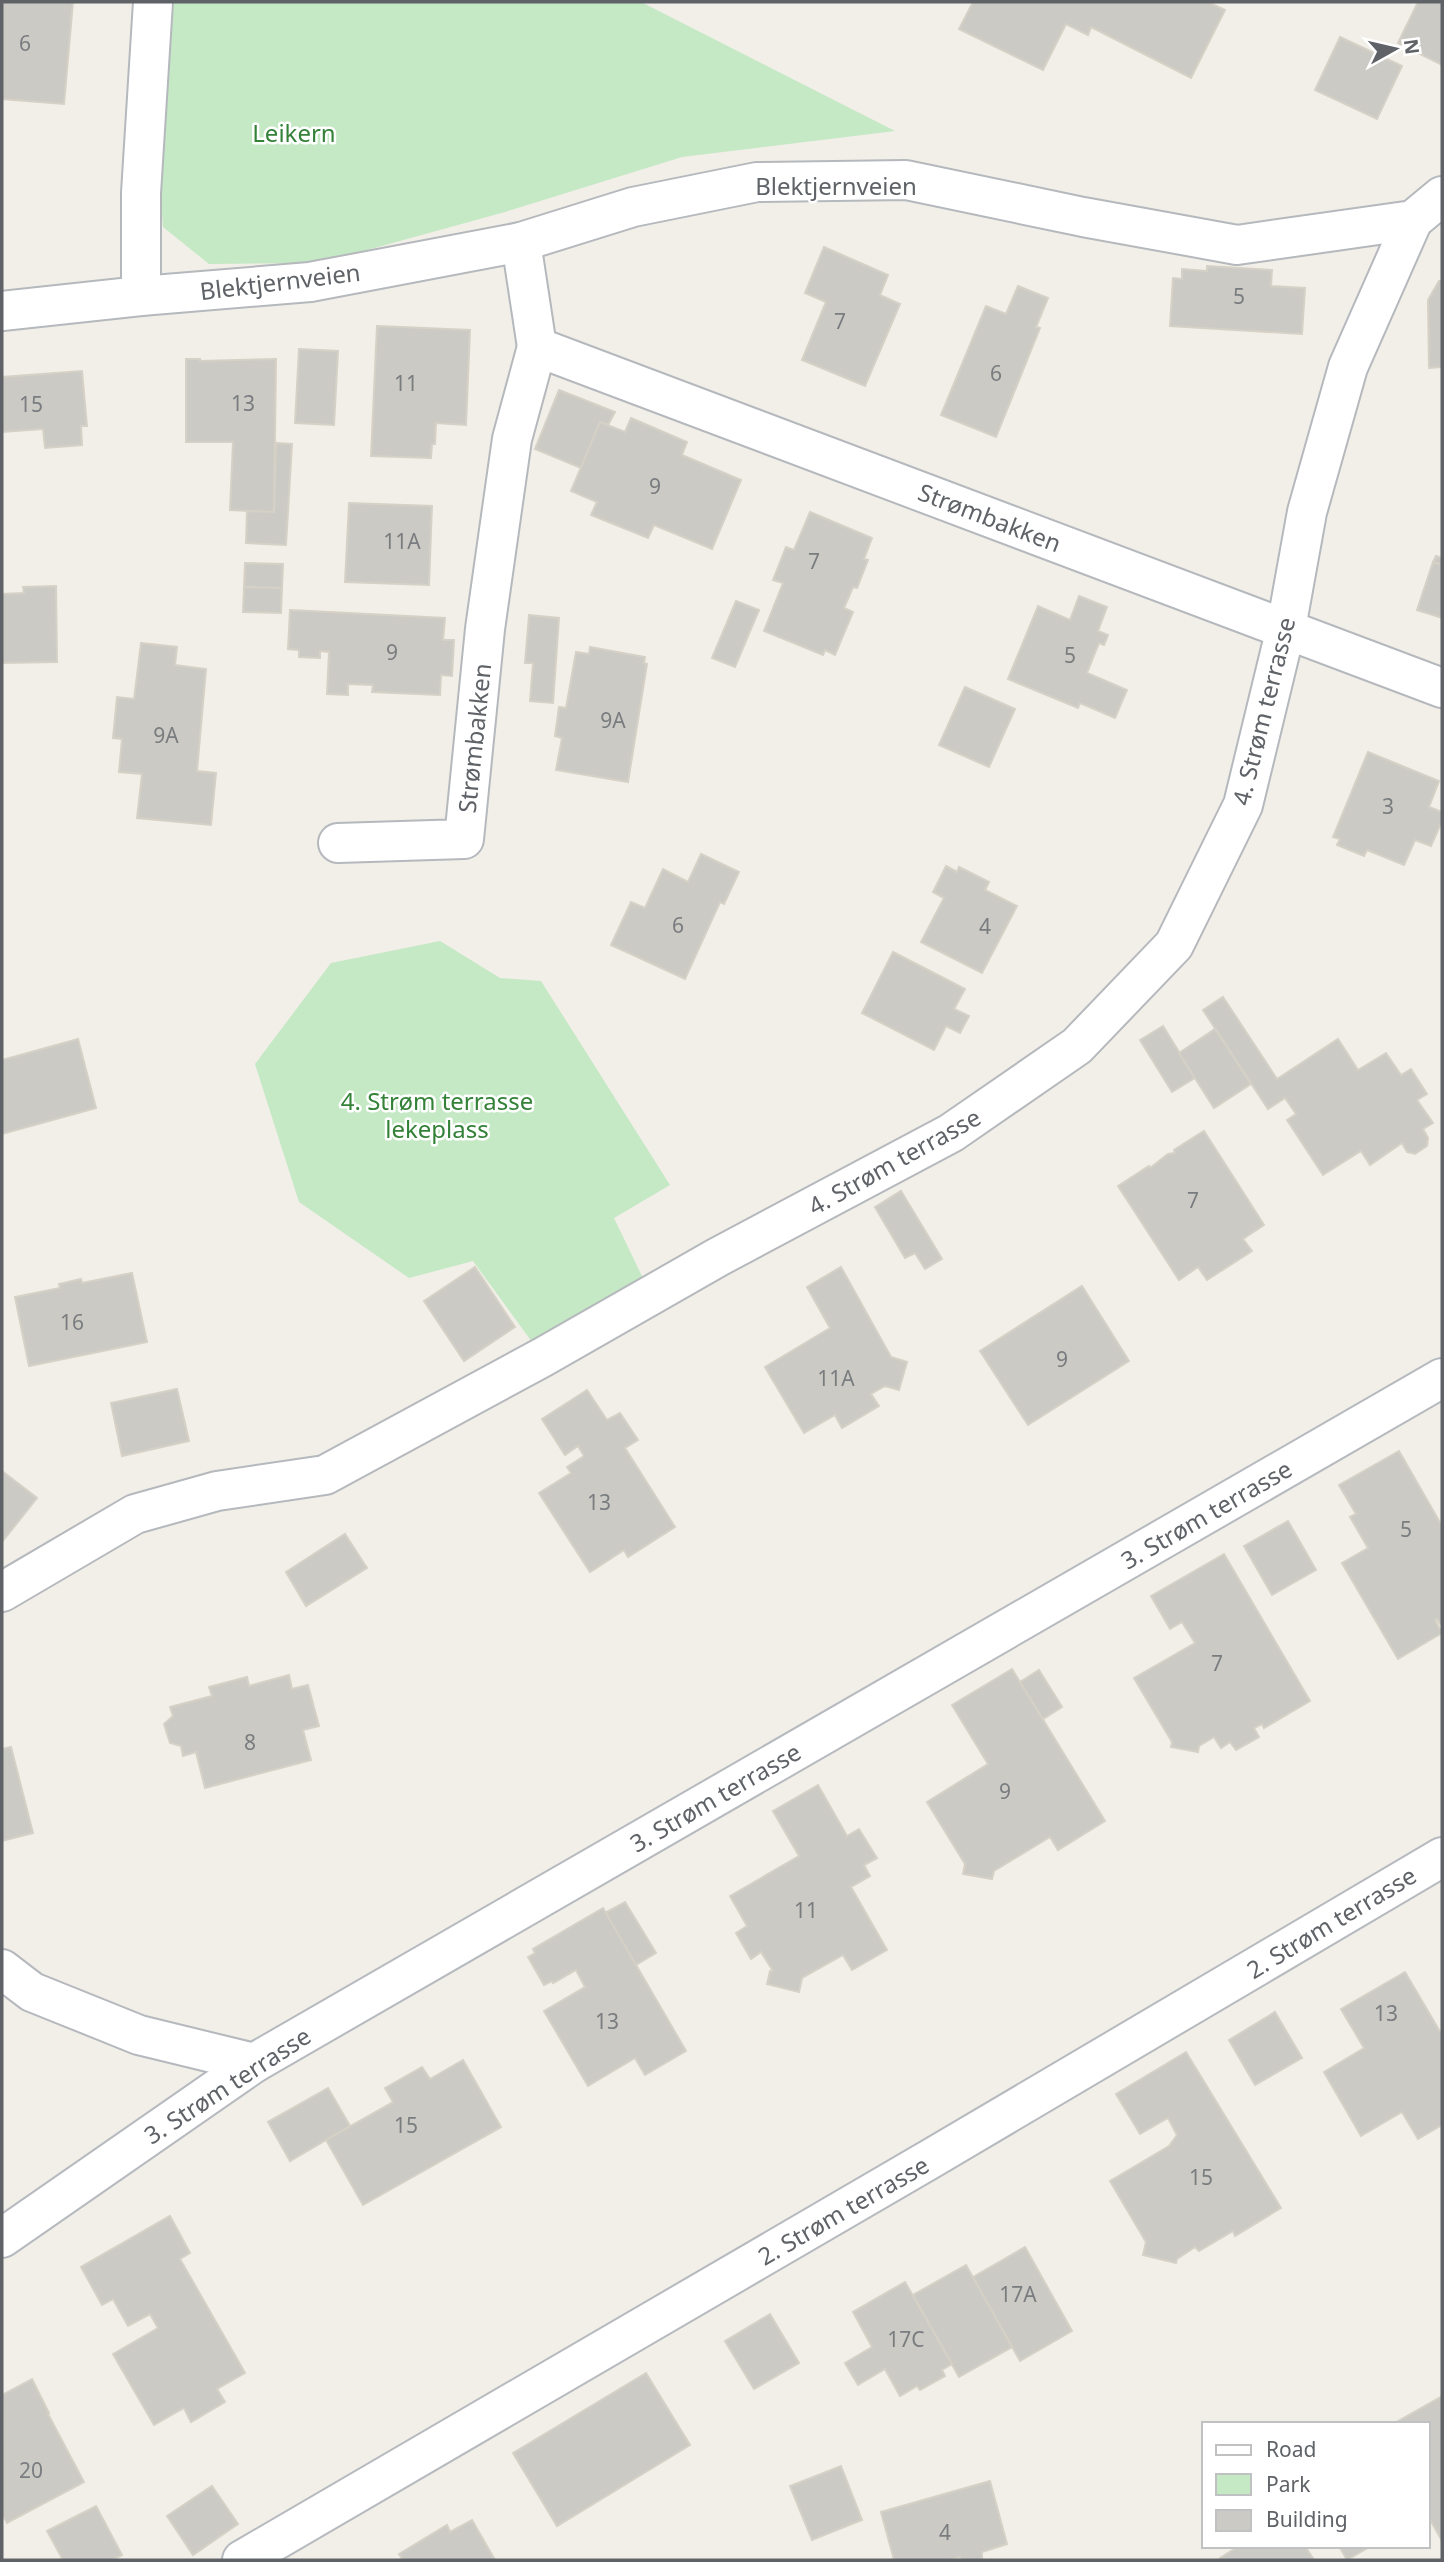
<svg xmlns="http://www.w3.org/2000/svg" width="1444" height="2562" font-family="'Noto Sans',sans-serif">
<rect width="100%" height="100%" fill="#f1efe8"/>
<g fill="#c5e8c5">
<path d="M174,2H641L895,131L682,157L505,212L320,263L209,264L163,227L159,171Z"/>
<path d="M440,941L500,978L541,981L670,1185L614,1218L651,1295L543,1357L473,1261L409,1278L299,1202L255,1064L331,963Z"/>
</g>
<g fill="#cccac5" stroke="#d6d1c6" stroke-width="2">
<path d="M2,2H73L64,104L2,99Z"/>
<path d="M973,2H1208L1225,10L1191,78L1091,27L1088,35L1066,24L1043,70L959,29Z"/>
<path d="M1418,2H1442V65L1398,43Z"/>
<path d="M1340,37L1402,66L1377,119L1315,90Z"/>
<path d="M824,247L888,275L880,295L900,304L865,386L802,360L826,302L805,293Z"/>
<path d="M1207,266L1272,270L1271,286L1305,288L1302,334L1170,326L1173,278L1182,279V269L1207,271Z"/>
<path d="M1439,281H1442V367L1429,368L1428,300Z"/>
<path d="M1018,286L1048,298L1036,327L1040,328L996,437L941,415L986,306L1006,314Z"/>
<path d="M377,326L470,330L466,425L436,423L435,444H432L431,458L371,456Z"/>
<path d="M299,349L338,351L334,425L295,423Z"/>
<path d="M186,359H200V361L276,359L274,512L230,510L233,442H186Z"/>
<path d="M82,371L87,426H81L82,445L45,448L43,429L2,432V377Z"/>
<path d="M559,390L615,412L608,425L600,422L581,468L535,449Z"/>
<path d="M631,418L687,442L682,455L741,480L712,549L654,525L648,538L591,515L597,502L571,491L600,422L625,432Z"/>
<path d="M276,443L292,444L286,545L246,543L247,511L274,512Z"/>
<path d="M349,503L432,506L429,585L345,582Z"/>
<path d="M810,512L872,538L864,559L868,560L857,588L853,587L844,608L853,612L835,655L825,650L823,655L764,631L783,583L773,580L786,547L794,550Z"/>
<path d="M1436,556L1442,558V565L1433,562Z"/>
<path d="M1433,562L1442,565V618L1417,610Z"/>
<path d="M245,563L283,564L282,588L244,587Z"/>
<path d="M56,586L57,662L2,663V594L24,593L23,587Z"/>
<path d="M244,587L282,588L281,613L243,612Z"/>
<path d="M1079,596L1107,607L1098,631L1108,635L1104,645L1099,643L1087,673L1127,690L1115,718L1080,703L1078,708L1008,679L1038,606L1070,620Z"/>
<path d="M736,601L759,610L735,667L712,658Z"/>
<path d="M290,610L445,618L443,640H454L452,676L441,675L440,695L372,692L373,685L348,684V695L327,694L329,652L320,651V658L299,657V650L288,649Z"/>
<path d="M529,615L559,618L553,703L530,701L533,663H525Z"/>
<path d="M141,643L177,647L175,665L206,669L197,771L216,773L211,825L137,818L142,774L119,772L122,739L113,738L117,697L134,699Z"/>
<path d="M590,647L645,657L644,663L647,664L628,782L556,770L562,738L555,736L559,707L566,708L576,652L589,654Z"/>
<path d="M965,687L1015,709L989,767L939,745Z"/>
<path d="M1368,752L1439,781L1429,807L1442,812V821L1431,846L1415,840L1404,865L1367,850L1364,856L1337,845L1340,839L1333,837Z"/>
<path d="M701,854L739,872L724,904L720,902L685,979L611,945L631,902L645,908L663,869L688,882Z"/>
<path d="M946,866L957,872L959,867L989,882L985,890L1017,906L982,973L921,942L944,898L933,892Z"/>
<path d="M893,952L965,989L954,1009L969,1016L960,1033L946,1026L934,1050L862,1013Z"/>
<path d="M1223,997L1277,1079L1338,1039L1358,1070L1386,1053L1401,1075L1411,1069L1427,1094L1417,1100L1433,1123L1423,1129L1428,1138L1427,1146L1415,1154L1407,1152L1402,1143L1370,1165L1361,1151L1323,1175L1287,1120L1296,1114L1285,1098L1268,1109L1203,1010Z"/>
<path d="M1163,1026L1195,1078L1172,1092L1140,1040Z"/>
<path d="M1215,1029L1251,1084L1214,1108L1179,1053Z"/>
<path d="M78,1039L96,1108L2,1134V1060Z"/>
<path d="M1204,1131L1264,1225L1243,1239L1252,1251L1207,1280L1198,1267L1179,1280L1118,1186L1149,1166L1150,1168L1168,1154L1175,1153L1174,1150Z"/>
<path d="M901,1191L942,1259L925,1269L915,1253L905,1258L875,1207Z"/>
<path d="M475,1267L515,1327L464,1361L424,1301Z"/>
<path d="M841,1267L891,1357L907,1362L899,1390L885,1386L871,1394L879,1406L842,1428L835,1415L804,1433L765,1367L830,1328L807,1287Z"/>
<path d="M132,1273L147,1342L29,1366L15,1297L60,1288L59,1284L81,1279L82,1283Z"/>
<path d="M1082,1286L1129,1361L1028,1425L980,1351Z"/>
<path d="M177,1389L189,1441L122,1456L111,1403Z"/>
<path d="M587,1390L607,1420L620,1413L638,1440L625,1448L675,1527L628,1557L624,1550L590,1572L539,1493L571,1473L567,1467L584,1456L578,1446L565,1455L542,1419Z"/>
<path d="M1399,1451L1442,1526V1623L1440,1624L1437,1619L1435,1620L1442,1633L1398,1659L1342,1563L1368,1548L1350,1517L1356,1514L1339,1485Z"/>
<path d="M2,1471L37,1498L2,1542Z"/>
<path d="M1288,1521L1316,1570L1272,1595L1244,1546Z"/>
<path d="M345,1534L367,1568L306,1606L286,1572Z"/>
<path d="M1224,1554L1310,1701L1264,1728L1262,1724L1254,1728L1259,1737L1236,1750L1230,1742L1221,1748L1214,1737L1199,1746L1198,1752L1171,1747L1172,1742L1134,1678L1195,1643L1182,1622L1170,1629L1151,1596Z"/>
<path d="M1012,1669L1105,1821L1058,1850L1050,1837L994,1871L992,1879L963,1874L965,1864L927,1802L988,1764L952,1705Z"/>
<path d="M1039,1670L1062,1707L1043,1719L1020,1682Z"/>
<path d="M289,1675L292,1689L308,1685L319,1726L303,1730L311,1760L205,1788L196,1752L183,1756L181,1746L170,1743L164,1724L173,1716L170,1707L212,1696L209,1687L247,1677L249,1686Z"/>
<path d="M11,1747L33,1833L2,1841V1749Z"/>
<path d="M818,1785L847,1836L859,1829L877,1858L864,1865L870,1876L851,1887L887,1950L852,1970L843,1955L802,1978L799,1992L767,1984L770,1971H773L761,1952L751,1959L736,1933L747,1926L730,1896L799,1856L773,1811Z"/>
<path d="M625,1902L656,1953L636,1965L605,1913Z"/>
<path d="M603,1908L686,2051L645,2075L635,2058L588,2086L544,2011L585,1987L576,1970L553,1983L552,1981L544,1985L528,1957L535,1953L533,1949Z"/>
<path d="M1405,1972L1442,2035V2125L1418,2139L1402,2112L1361,2136L1324,2072L1364,2048L1341,2009Z"/>
<path d="M1275,2012L1302,2058L1255,2085L1229,2040Z"/>
<path d="M1186,2052L1281,2208L1235,2236L1233,2231L1199,2251L1195,2247L1177,2259L1176,2263L1143,2255L1146,2242L1110,2181L1169,2146L1177,2135L1168,2118L1140,2134L1116,2094Z"/>
<path d="M463,2060L501,2127L363,2205L326,2140L393,2102L385,2088L422,2067L430,2079Z"/>
<path d="M328,2088L350,2126L290,2161L268,2122Z"/>
<path d="M170,2216L190,2253L180,2259L245,2373L217,2389L225,2402L191,2422L184,2408L154,2425L113,2354L158,2328L150,2314L128,2326L113,2299L102,2305L81,2267Z"/>
<path d="M1025,2247L1072,2331L1020,2361L973,2277Z"/>
<path d="M966,2265L1012,2347L959,2377L913,2295Z"/>
<path d="M905,2282L952,2364L942,2370L945,2376L920,2390L917,2386L900,2396L885,2369L858,2385L845,2363L872,2347L853,2312Z"/>
<path d="M770,2314L799,2363L754,2389L725,2341Z"/>
<path d="M646,2373L690,2445L557,2526L513,2453Z"/>
<path d="M32,2379L49,2413L48,2414L84,2482L7,2523L2,2514V2395Z"/>
<path d="M1441,2397L1442,2399V2541L1428,2516V2424H1393Z"/>
<path d="M841,2466L862,2520L812,2540L790,2486Z"/>
<path d="M990,2481L1007,2544L982,2552V2560H961L960,2557L950,2560H894L881,2512Z"/>
<path d="M212,2486L238,2524L193,2555L167,2516Z"/>
<path d="M96,2506L122,2555L112,2560H63L47,2531Z"/>
<path d="M472,2520L495,2560H403L399,2554L447,2525L450,2532Z"/>
<path d="M1239,2546H1305L1314,2560H1221L1220,2558Z"/>
<path d="M1339,2546H1371L1347,2560Z"/>
</g>
<g fill="none" stroke-linecap="round" stroke-linejoin="round">
<g stroke="#b5b8bc" stroke-width="42">
<g id="minor">
<path d="M521,242L537,347L1442,688"/>
<path d="M141,296V193L153,2"/>
<path d="M2,311L141,296L310,282L521,242L633,207L757,182L906,180L1083,217L1237,245L1413,220L1442,196"/>
<path d="M338,843L464,839L485,629L512,439L537,347"/>
<path d="M2,1592L135,1514L217,1491L325,1475L543,1357L718,1257L951,1133L1077,1046L1174,945L1243,805L1286,628L1307,512L1348,367L1413,220"/>
<path d="M2,1969L32,1992L139,2035L254,2063"/>
</g>
</g>
<g stroke="#b6babf" stroke-width="42">
<g id="secondary">
<path d="M2,2238L254,2063L1442,1378"/>
<path d="M242,2560L932,2158L1442,1857"/>
</g>
</g>
<use href="#minor" stroke="#fff" stroke-width="38"/>
<use href="#secondary" stroke="#fff" stroke-width="38"/>
</g>
<g text-anchor="middle" dominant-baseline="central" stroke-width="5" stroke-linejoin="round" paint-order="stroke">
<g font-size="21" fill="#7a7d7f">
<text x="25" y="43">6</text>
<text x="1239" y="296">5</text>
<text x="840" y="321">7</text>
<text x="996" y="373">6</text>
<text x="406" y="383">11</text>
<text x="243" y="403">13</text>
<text x="31" y="404">15</text>
<text x="655" y="486">9</text>
<text x="402" y="541">11A</text>
<text x="814" y="561">7</text>
<text x="392" y="652">9</text>
<text x="1070" y="655">5</text>
<text x="613" y="720">9A</text>
<text x="166" y="735">9A</text>
<text x="1388" y="806">3</text>
<text x="678" y="925">6</text>
<text x="985" y="926">4</text>
<text x="1193" y="1200">7</text>
<text x="72" y="1322">16</text>
<text x="1062" y="1359">9</text>
<text x="836" y="1378">11A</text>
<text x="599" y="1502">13</text>
<text x="1406" y="1529">5</text>
<text x="1217" y="1663">7</text>
<text x="250" y="1742">8</text>
<text x="1005" y="1791">9</text>
<text x="806" y="1910">11</text>
<text x="1386" y="2013">13</text>
<text x="607" y="2021">13</text>
<text x="406" y="2125">15</text>
<text x="1201" y="2177">15</text>
<text x="1018" y="2294">17A</text>
<text x="906" y="2339">17C</text>
<text x="31" y="2470">20</text>
<text x="945" y="2532">4</text>
</g>
<g font-size="24" fill="#348238" stroke="#fff">
<text x="294" y="132">Leikern</text>
<text x="437" y="1100">4. Strøm terrasse<tspan x="437" dy="28">lekeplass</tspan></text>
</g>
<g font-size="24" fill="#5f6368" stroke="#fff">
<text x="836" y="185">Blektjernveien</text>
<text transform="translate(280 281) rotate(-7)">Blektjernveien</text>
<text transform="translate(990 517) rotate(21)">Strømbakken</text>
<text transform="translate(1263 711) rotate(-76)">4. Strøm terrasse</text>
<text transform="translate(474 738) rotate(-84)">Strømbakken</text>
<text transform="translate(894 1161) rotate(-29)">4. Strøm terrasse</text>
<text transform="translate(1206 1514) rotate(-30)">3. Strøm terrasse</text>
<text transform="translate(715 1797) rotate(-30)">3. Strøm terrasse</text>
<text transform="translate(1331 1922) rotate(-31)">2. Strøm terrasse</text>
<text transform="translate(227 2085) rotate(-33)">3. Strøm terrasse</text>
<text transform="translate(843 2210) rotate(-30)">2. Strøm terrasse</text>
</g>
</g>
<rect width="1444" height="2562" fill="none" stroke="#5f6368" stroke-width="7"/>
<rect x="1202" y="2422" width="228" height="126" fill="#ffffff" stroke="#bfc1c3" stroke-width="2"/>
<rect x="1216" y="2445" width="35" height="10" fill="#ffffff" stroke="#bfc1c3" stroke-width="2"/>
<text x="1266" y="2457" font-size="21" fill="#5f6368">Road</text>
<rect x="1216" y="2474" width="35" height="21" fill="#c5e8c5" stroke="#bfc1c3" stroke-width="2"/>
<text x="1266" y="2492" font-size="21" fill="#5f6368">Park</text>
<rect x="1216" y="2510" width="35" height="21" fill="#cccac5" stroke="#bfc1c3" stroke-width="2"/>
<text x="1266" y="2527" font-size="21" fill="#5f6368">Building</text>
<g transform="translate(1395 49) rotate(82)" stroke="#ffffff" stroke-width="5" paint-order="stroke">
<path d="M0-5L12 26L0 18L-12 26Z" fill="#5f6368"/>
<text y="-10" font-size="19" font-weight="bold" text-anchor="middle" fill="#5f6368">N</text>
</g>
</svg>
